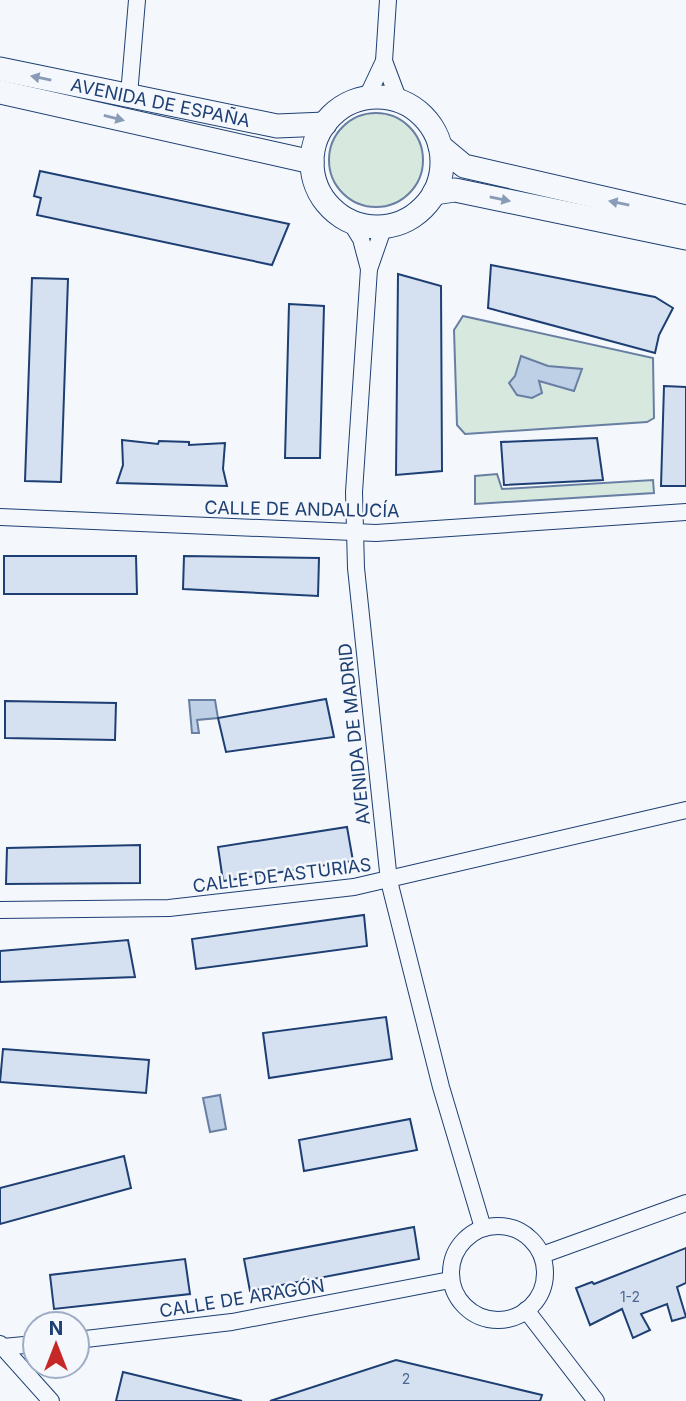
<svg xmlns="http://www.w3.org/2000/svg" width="686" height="1401" font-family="Inter,sans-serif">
<rect width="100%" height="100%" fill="#f4f7fb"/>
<g fill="#d7e8df" stroke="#687fa3" stroke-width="2">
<circle cx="376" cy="160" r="47"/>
<path d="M463,316L653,358L654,418L647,422L465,434L457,425L454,330Z"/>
<path d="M497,474L502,489L653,480L654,493L475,504V476Z"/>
</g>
<g fill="#bed0e5" stroke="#687fa3" stroke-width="2">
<path d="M521,356L548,366L582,369L574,391L539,381L542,393L532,398L517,395L509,383L515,376Z"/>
<path d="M189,700H215L218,718L197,720L199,733H192Z"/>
<path d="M220,1095L226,1129L210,1132L203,1098Z"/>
</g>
<g fill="#d5e0f0" stroke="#1d3f73" stroke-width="2">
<path d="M40,171L289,224L272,265L37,215L41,198L34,196Z"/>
<path d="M491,265L655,297L673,308L659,335L655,353L488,308Z"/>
<path d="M398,274L441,286L442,471L396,475Z"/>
<path d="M32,278L68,279L61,482L25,481Z"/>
<path d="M289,304L324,306L320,458H285Z"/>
<path d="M664,386L686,387V486H661Z"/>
<path d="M597,438L603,480L504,485L501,442Z"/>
<path d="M122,440L158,444L159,441L189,442V445L225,443L223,469L227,486L117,483L123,465Z"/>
<path d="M4,556H136L137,594H4Z"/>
<path d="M184,556L319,558L318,596L183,589Z"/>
<path d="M326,699L334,737L226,752L218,718Z"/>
<path d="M5,701L116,703L115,740L5,738Z"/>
<path d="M347,827L353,861L223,881L218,847Z"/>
<path d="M140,845V883L6,884L7,848Z"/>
<path d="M364,915L367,946L196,969L192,939Z"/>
<path d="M128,940L135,977L0,982V951Z"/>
<path d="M386,1017L392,1059L269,1078L263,1033Z"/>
<path d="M3,1049L149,1060L146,1093L0,1082Z"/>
<path d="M410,1119L417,1150L304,1171L299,1140Z"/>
<path d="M124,1156L131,1188L0,1224V1188Z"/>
<path d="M414,1227L419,1259L250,1291L244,1259Z"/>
<path d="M686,1248V1283L677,1287L686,1317L672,1321L667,1304L641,1314L650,1330L633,1338L622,1309L590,1325L576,1288L592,1282L594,1284Z"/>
<path d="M185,1259L190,1294L54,1309L50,1275Z"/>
<path d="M396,1360L542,1395L540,1401H270Z"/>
<path d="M123,1372L242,1401H116Z"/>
</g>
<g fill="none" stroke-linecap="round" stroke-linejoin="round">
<g stroke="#1d3f73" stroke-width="18">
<g id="street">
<path d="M384,61L399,101"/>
<path d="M129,95L137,0"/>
<path d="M367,97L384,61L388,0"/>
<path d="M350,221L361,239L369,269"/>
<path d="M384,226L369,269L354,492L356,568L389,881L441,1087L483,1228"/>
<path d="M0,517L376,533L686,512"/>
<path d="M0,910L169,908L354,887L686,810"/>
<circle cx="498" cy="1273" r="47"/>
<path d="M542,1255L686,1203"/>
<path d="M526,1310L596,1401"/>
<path d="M77,1340L232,1322L450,1280"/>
<path d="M0,1344L51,1401"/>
<path d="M3,1347L35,1344"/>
</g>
</g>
<g stroke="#1d3f73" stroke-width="25">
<g id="secondary">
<path id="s1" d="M0,69L277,126L325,124"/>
<path d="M0,92L312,162"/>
<circle cx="377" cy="162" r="65"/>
<path d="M440,146L464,166L686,217"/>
<path d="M434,193L455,190L686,238"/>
</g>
</g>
<use href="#street" stroke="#f4f7fb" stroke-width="16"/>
<use href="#secondary" stroke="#f4f7fb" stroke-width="23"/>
</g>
<defs><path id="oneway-solid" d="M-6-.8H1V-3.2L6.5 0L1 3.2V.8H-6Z" transform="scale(1.75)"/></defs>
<g fill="#889bb7">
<use href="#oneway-solid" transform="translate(41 78) rotate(-169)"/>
<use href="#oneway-solid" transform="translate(114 118) rotate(14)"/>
<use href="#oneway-solid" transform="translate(500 199) rotate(12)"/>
<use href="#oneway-solid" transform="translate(619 203) rotate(-168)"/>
</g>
<g text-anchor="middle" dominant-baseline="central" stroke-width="5" stroke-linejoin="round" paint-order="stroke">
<g font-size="14" fill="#4b6792">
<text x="630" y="1296">1-2</text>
<text x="406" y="1378">2</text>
</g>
<g font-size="18" fill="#1d3f73" stroke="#f4f7fb">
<text stroke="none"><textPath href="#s1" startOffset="164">AVENIDA DE ESPAÑA</textPath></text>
<text transform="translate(302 509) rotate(1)">CALLE DE ANDALUCÍA</text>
<text transform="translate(354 734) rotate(-96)">AVENIDA DE MADRID</text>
<text transform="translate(282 875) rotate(-7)">CALLE DE ASTURIAS</text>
<text transform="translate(242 1298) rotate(-9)">CALLE DE ARAGÓN</text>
</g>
</g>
<g transform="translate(56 1345)"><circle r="33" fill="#f4f7fb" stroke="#9eadc5" stroke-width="2"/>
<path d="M0-5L12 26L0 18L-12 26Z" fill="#c62828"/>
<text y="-10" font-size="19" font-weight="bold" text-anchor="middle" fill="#1d3f73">N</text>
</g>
</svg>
